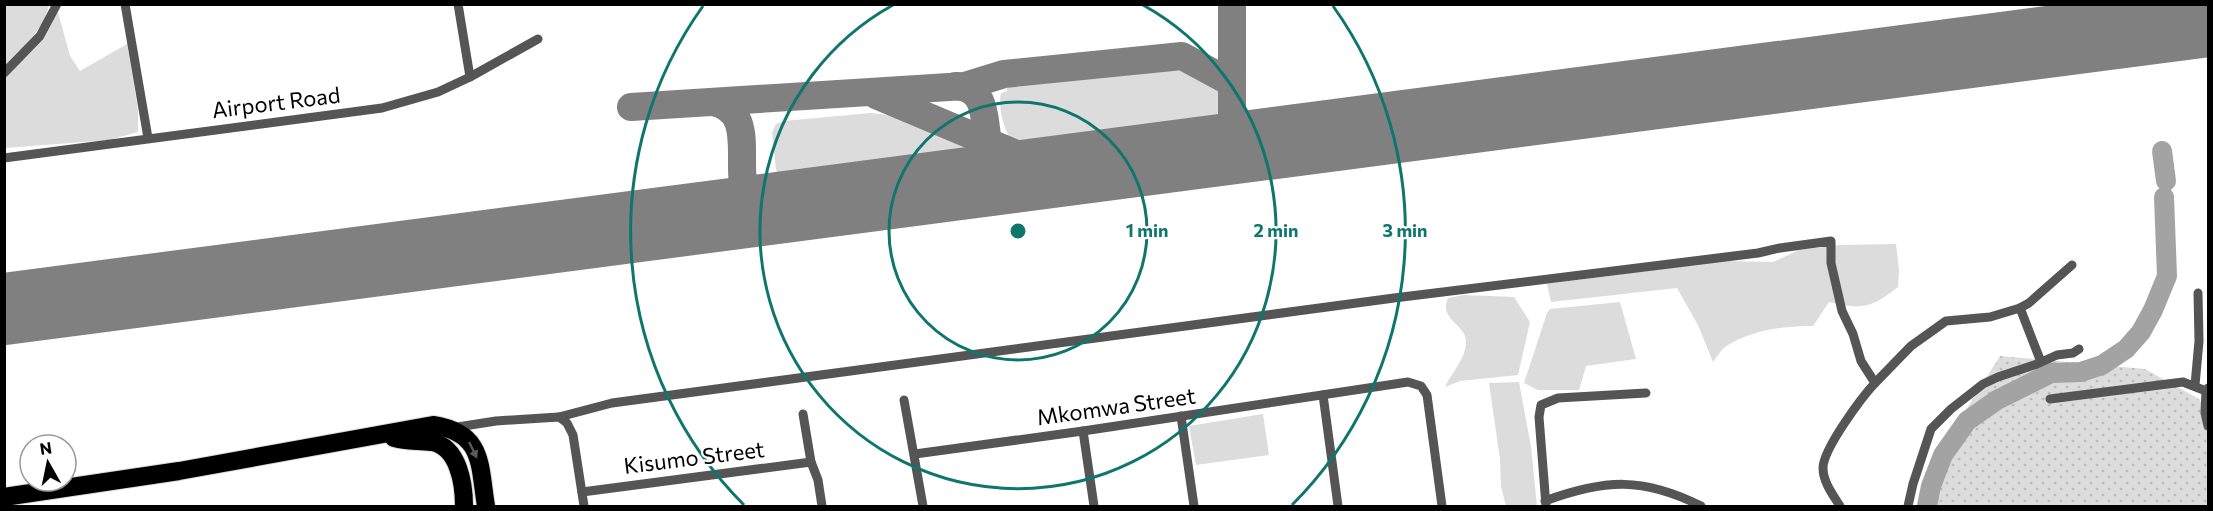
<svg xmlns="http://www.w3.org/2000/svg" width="2213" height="511" font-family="Commissioner,sans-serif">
<defs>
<pattern id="park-dots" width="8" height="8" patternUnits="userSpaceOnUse" patternTransform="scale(1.5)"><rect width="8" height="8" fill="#dcdcdc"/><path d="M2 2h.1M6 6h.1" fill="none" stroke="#bbb" stroke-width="1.8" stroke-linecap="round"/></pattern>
</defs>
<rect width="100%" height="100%" fill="#fff"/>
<g fill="#dcdcdc">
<path d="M5,5H49C43,32 22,46 5,66Z"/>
<path d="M58,12L70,56L80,71L127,44L138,110V132L109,140L5,148L4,79L44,39Z"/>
<path d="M1188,66L1224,89C1225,102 1227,118 1214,125L1047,147L1011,139C1003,129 998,106 1001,93L1007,91L1006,82Z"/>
<path d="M870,113C901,114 932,132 961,143C964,148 964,154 960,159L793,180C785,180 780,177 776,170L772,133L776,124L784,121Z"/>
<path d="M1896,244L1899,270L1898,287C1871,308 1863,310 1829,302L1813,326C1783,326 1750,330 1725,347C1720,351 1717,357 1713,362L1698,325L1677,288L1551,302L1547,284L1723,261L1773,262L1799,250L1840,245Z"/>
<path d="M1464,295L1514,297L1530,322L1518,375L1460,381L1445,387C1451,374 1465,359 1466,344C1468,324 1438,321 1448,298Z"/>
<path d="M1620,302L1636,359L1586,366L1579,390H1538L1524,383L1547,313L1550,309Z"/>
<path d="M1519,382L1531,447L1537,506H1506L1501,487L1500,459L1489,383Z"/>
<path d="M1263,414L1269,455L1196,465L1189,426Z"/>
</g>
<path fill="url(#park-dots)" d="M2000,356L2145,369L2199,399L2208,415V506H1931L1930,467Z"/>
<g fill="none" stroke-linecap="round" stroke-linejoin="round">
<g stroke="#a3a3a3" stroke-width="20">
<path d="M2162,151L2166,181"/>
<path d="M1927,506L1931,486L1943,455L1967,421L1997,400L2051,373L2081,372L2102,365L2126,349L2141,332L2153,310L2167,276L2164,197"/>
</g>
<g stroke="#808080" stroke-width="28">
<path d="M956,86C998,89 977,142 997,166C1001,171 1006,174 1012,177"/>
<path d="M876,95L1040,164L1067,170"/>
<path d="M711,102C761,109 731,172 748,197C753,205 760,206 768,209"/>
<path d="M631,107L965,86L1004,74L1182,56L1232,83"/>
<path d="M1232,150V4"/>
<path d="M976,181L989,165L988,149L985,144"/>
<path d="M727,214L739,203L744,186"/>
</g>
<path stroke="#808080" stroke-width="72" d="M4,309C739,212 1474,118 2208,21"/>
<g stroke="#dbdbdb" stroke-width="20">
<g id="highway">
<path d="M394,438C407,442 419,440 432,442C459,447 464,485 464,506"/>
<path d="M4,497L179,471L433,425C484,433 479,464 486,506"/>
</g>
</g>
<g stroke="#555" stroke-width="9">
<path d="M125,4L148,138"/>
<path d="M458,4L470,77"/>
<path d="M4,73L40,36L57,4"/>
<path d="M4,158L382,108L438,92L470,77L538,39"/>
<path d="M2041,362L2020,308L2029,303L2072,265"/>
<path d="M1875,383L1911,346L1946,321L1990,317L2020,308"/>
<path d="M2195,385L2199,341L2198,293"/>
<path d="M2206,391L2205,413L2208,426"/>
<path d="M1323,395L1338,506"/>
<path d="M2050,399L2183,382L2206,391L2208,388"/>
<path d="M904,400L923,506"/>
<path d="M803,414L811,462L818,480L822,506"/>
<path d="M1181,416L1194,506"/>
<path d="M559,417L612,403L1394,298L1758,253L1780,248L1831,241V263L1842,311L1853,334L1861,361L1875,383C1862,397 1823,449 1823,468C1823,482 1833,495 1840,506"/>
<path d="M451,428L496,421L559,417L567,423L573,435L584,506"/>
<path d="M1083,431L1094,506"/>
<path d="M915,454L1083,431L1408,382L1421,386L1427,395L1442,506"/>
<path d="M582,492L811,462"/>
<path d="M1545,501C1605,479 1643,477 1701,506"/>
<path d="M1546,506L1539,417L1541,405L1558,398L1646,393"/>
<path d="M1908,506L1913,484L1931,429L1951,409L1983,384L1998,377L2037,364L2057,355L2073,353L2079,349"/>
</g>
<use href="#highway" stroke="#000" stroke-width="18"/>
</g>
<defs><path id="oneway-solid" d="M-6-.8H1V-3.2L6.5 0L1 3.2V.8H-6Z" transform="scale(1.5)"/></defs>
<use fill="#595959" href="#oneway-solid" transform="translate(473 450) rotate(64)"/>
<g fill="none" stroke="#0f766e" stroke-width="3">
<circle cx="1018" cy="231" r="129"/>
<path d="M1143 5A258 258 0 1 1 893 5"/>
<path d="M744 505A387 387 0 0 1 703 6M1333 6A387 387 0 0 1 1292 505"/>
</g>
<g text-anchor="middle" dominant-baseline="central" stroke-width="4.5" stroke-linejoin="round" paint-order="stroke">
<g font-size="22" fill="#000" stroke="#fff">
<text transform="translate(276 102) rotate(-7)">Airport Road</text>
<text transform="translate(1116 406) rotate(-8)">Mkomwa Street</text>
<text transform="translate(694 457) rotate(-7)">Kisumo Street</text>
</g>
</g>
<circle cx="1018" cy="231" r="9" fill="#0f766e" stroke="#fff" stroke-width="3"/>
<g font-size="18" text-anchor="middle" font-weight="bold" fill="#0f766e" stroke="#fff" stroke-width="4.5" stroke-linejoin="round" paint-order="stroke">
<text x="1147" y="237">1 min</text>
<text x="1276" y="237">2 min</text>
<text x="1405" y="237">3 min</text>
</g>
<rect width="2213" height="511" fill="none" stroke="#000000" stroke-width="12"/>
<g transform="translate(48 463) rotate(351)"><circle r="28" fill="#ffffff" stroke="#999999" stroke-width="1.5"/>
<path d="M0-4.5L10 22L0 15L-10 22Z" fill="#000000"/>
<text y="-9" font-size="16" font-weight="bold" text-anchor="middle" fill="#000000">N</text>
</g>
</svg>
